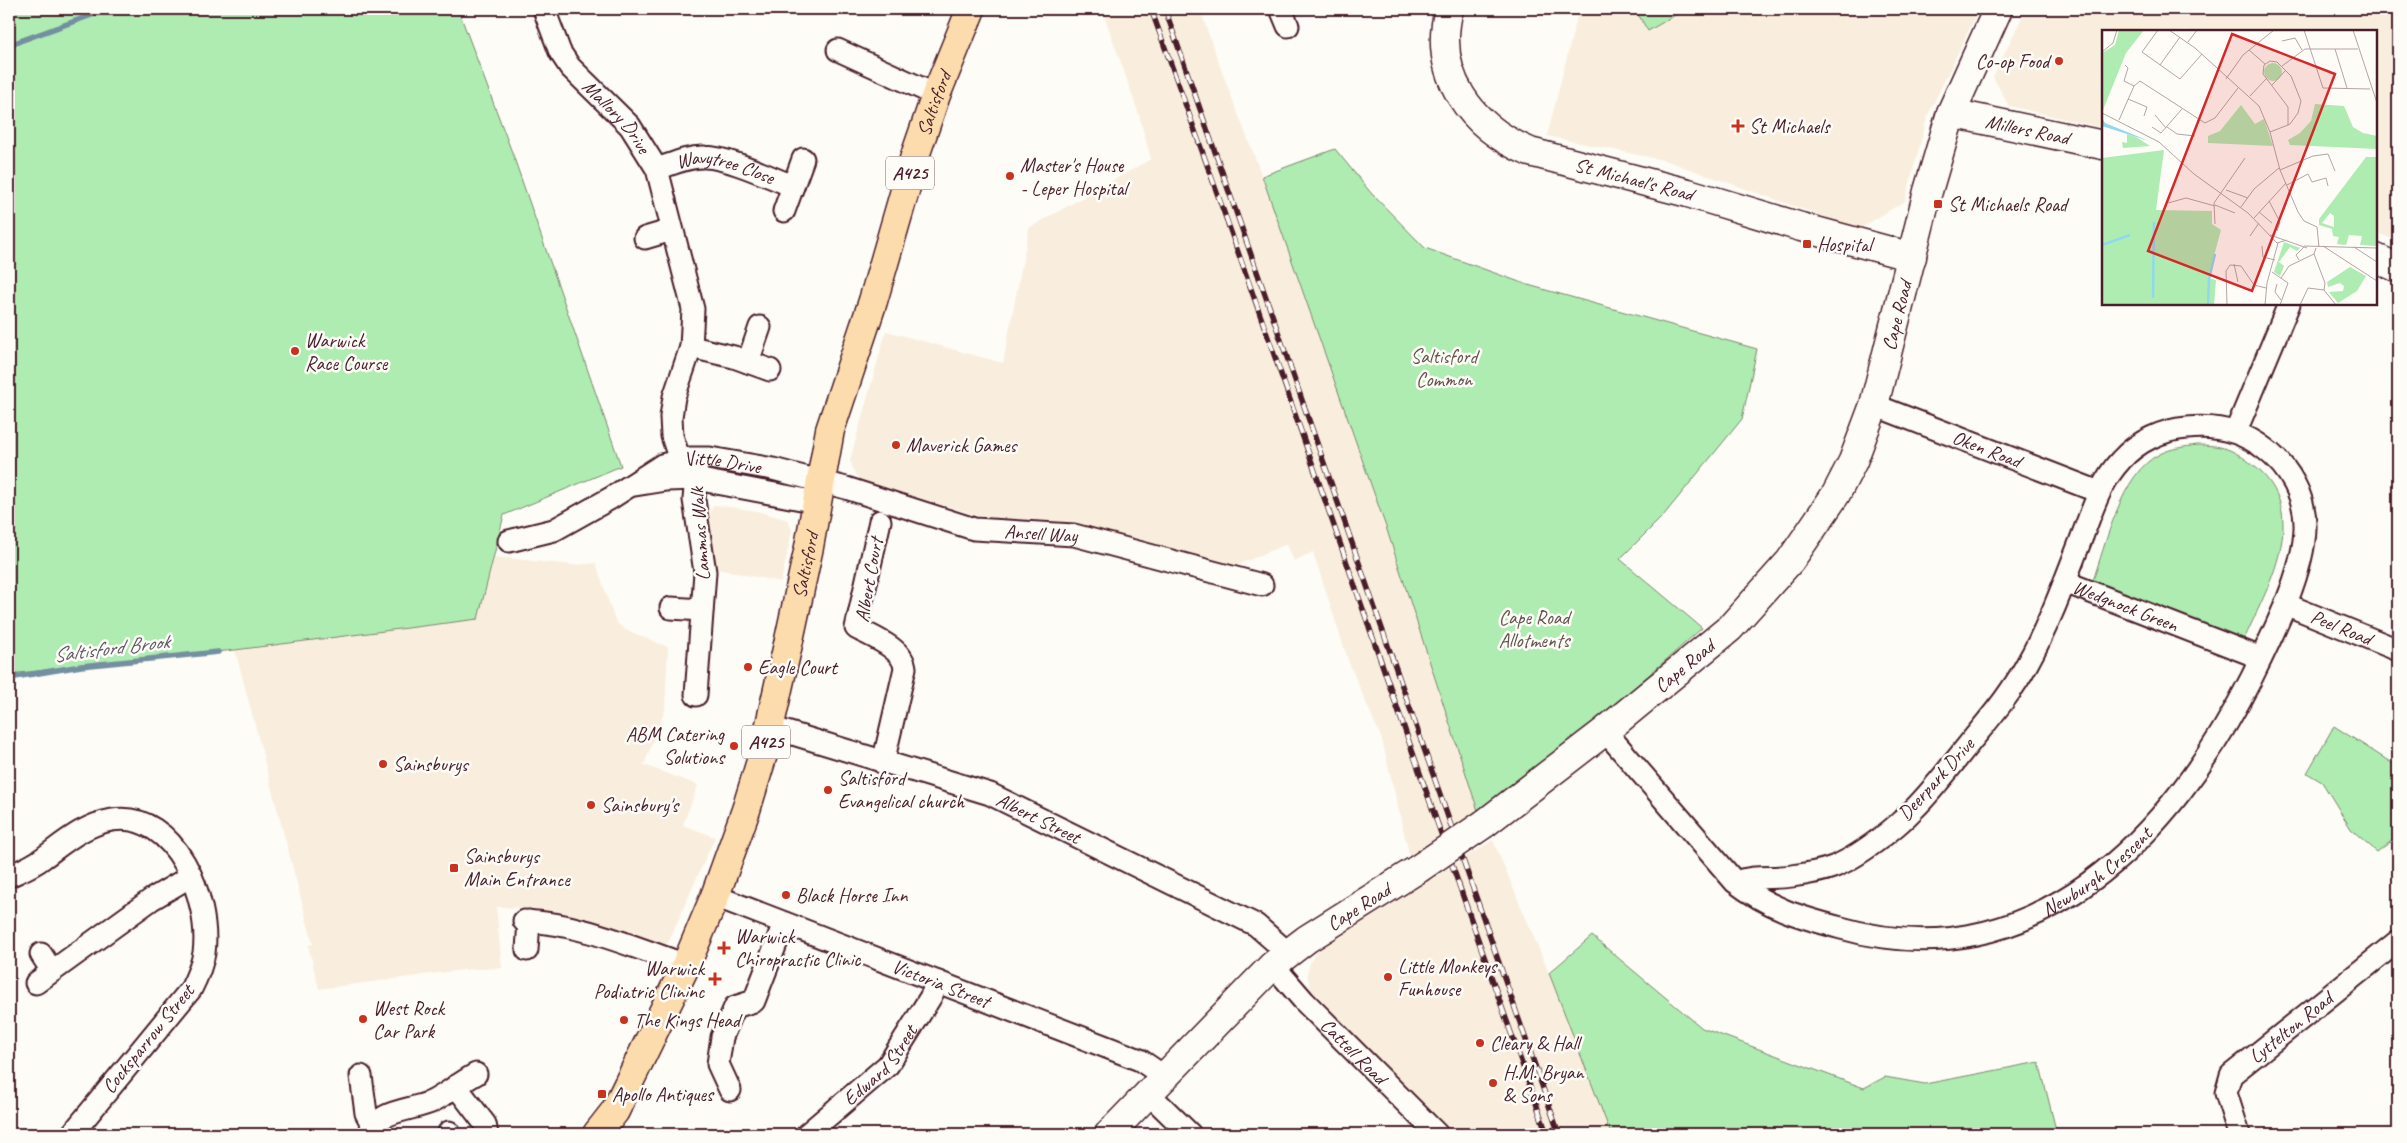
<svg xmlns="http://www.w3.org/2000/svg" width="2407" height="1143" font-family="Caveat,sans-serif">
<rect width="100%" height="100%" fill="#fdfcf7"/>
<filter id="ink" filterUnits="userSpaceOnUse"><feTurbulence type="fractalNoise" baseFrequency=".02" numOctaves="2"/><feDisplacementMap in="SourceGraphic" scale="10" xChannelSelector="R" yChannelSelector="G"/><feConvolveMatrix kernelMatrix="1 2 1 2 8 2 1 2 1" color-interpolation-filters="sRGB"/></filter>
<g filter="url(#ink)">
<g fill="#f9eedd">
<path d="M1102,9H1200L1222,72L1262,176L1386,527L1479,814L1410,858L1382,740L1349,663L1313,552L1294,561L1287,544L1233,567L1029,519L1000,522L861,481L855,474L850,460L886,331L1003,363L1029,228L1151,159L1138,112Z"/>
<path d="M1579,9H1979L1928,115L1905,201L1859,229L1667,161L1547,136Z"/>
<path d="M2026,9H2398V242L2376,232V31H2103V128L2009,106L1993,77Z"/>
<path d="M716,505L757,511L788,520L792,531L781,582L716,569L706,522L713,506Z"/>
<path d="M494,557L573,565L596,563L614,618L619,625L626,630L668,647L665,710L644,765L698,785L683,825L715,837L668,943L662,945L652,943L570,917L531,908L496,907L502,968L462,970L319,989L308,945L313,944L235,650L478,619Z"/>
<path d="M1493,840L1549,973L1611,1134H1449L1389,1075L1318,1000L1311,990L1307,974L1310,963L1315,954L1324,946Z"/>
</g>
<g fill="#afecb2" stroke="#7c866e">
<path d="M9,9H458L513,155L621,466L504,515L478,619L235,650L9,674Z"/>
<path d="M1635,9H1680L1682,11L1648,31Z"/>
<path d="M1335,149L1371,193L1425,248L1528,285L1757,349L1742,419L1663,516L1620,559L1702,628L1605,714L1479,814L1386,527L1262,176Z"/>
<path d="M2197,445C2222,445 2233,449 2253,465C2314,513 2267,587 2243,642L2092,583C2106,545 2121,472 2160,454C2171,448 2185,447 2197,445Z"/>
<path d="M2334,726L2398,767V836L2377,852L2351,829L2322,782L2307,773Z"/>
<path d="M1592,936L1702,1028L1864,1088L1885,1077L1925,1084L2039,1062L2057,1134H1611L1549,973Z"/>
</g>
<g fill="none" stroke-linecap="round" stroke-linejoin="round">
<g stroke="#738fa0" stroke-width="5.5">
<path d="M9,45L100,12L124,9"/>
<path d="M9,678L81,666L218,652"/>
</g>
<g stroke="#4a1f2b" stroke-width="25">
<g id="street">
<path d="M1281,9L1288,26"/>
<path id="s1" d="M545,12L560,52L570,67L630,126L657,169L693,309L691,347L674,397L671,417L672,436L686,479"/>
<path d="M838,50L936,95"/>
<path id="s2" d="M657,169C672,164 689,156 705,157C730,158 769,177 793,186"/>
<path d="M784,211L803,159"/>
<path d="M645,238L672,230"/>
<path d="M691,347L734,357L770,370"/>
<path d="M748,362L760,327"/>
<path id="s3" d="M1874,405L2099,492"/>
<path d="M2236,431L2289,304"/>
<path d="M635,485L666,480L696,479L817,502"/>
<path d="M880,521L856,628C872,637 903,648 905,668L883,763"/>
<path id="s4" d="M509,541L554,530L611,498L662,465L690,458H710L773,469L846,488L974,529L1074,535L1262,585"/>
<path id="s5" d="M2065,582L2261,658"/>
<path id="s6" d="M2285,604L2398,650"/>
<path d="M671,608L702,610"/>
<path d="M696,695L705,572L694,500L697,462"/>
<path id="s7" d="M770,727L990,794L1256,925L1288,953"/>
<path id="s8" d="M1605,731L1735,882C1769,908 1799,917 1841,928C2034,983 2173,835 2252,677C2272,636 2304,573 2305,528C2306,497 2289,467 2265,449C2242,431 2216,425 2187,428C2162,430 2138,441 2121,460C2100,482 2091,514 2080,542C2064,583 2049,625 2027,664C2011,694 1989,719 1968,745C1950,767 1934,789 1914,809C1896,828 1857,858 1833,867C1820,872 1806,874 1792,876C1772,879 1754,875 1735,882"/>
<path d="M9,876C20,871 33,866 43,858C65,842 84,825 112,820C176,810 211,901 204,953C202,966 197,977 191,989L72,1134"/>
<path id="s9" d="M715,896L1140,1060L1165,1077"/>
<path d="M524,921C580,923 633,947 686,965"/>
<path d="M527,950L529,921"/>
<path d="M41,954L52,971"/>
<path id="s10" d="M1273,965L1304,1001L1437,1134"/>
<path d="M36,983L152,899L191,876"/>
<path d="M361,1076L366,1113L373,1126"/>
<path d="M456,1086L485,1124L487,1134"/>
<path d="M730,1090L718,1064L722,1037L735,1007L754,1001L784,923"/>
<path d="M1149,1094L1190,1134"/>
<path d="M449,1132V1134"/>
<path d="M369,1134C377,1109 413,1111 433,1101C448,1093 461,1082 476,1074"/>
<path id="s11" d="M807,1134L888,1065L930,998L938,982"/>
<path id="s12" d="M2239,1134L2226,1093L2231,1075L2398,941"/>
</g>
</g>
<g stroke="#4a1f2b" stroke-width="31">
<g id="secondary">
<path id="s13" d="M1449,9C1432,75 1471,127 1530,152L1688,193L1801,227L1912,257"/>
<path id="s14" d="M1951,113L2103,145"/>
<path d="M2376,258L2398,268"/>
<path id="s15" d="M1484,824L1605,731L1730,628L1790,561L1836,494L1853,461L1874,405L1928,191L1951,113L1998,9"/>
<path id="s16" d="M1109,1134L1273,965L1307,939L1418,869"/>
</g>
</g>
<g stroke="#4a1f2b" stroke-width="31">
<g id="primary">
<path id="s17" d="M597,1134L615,1111L686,965L715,896L746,810L764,751L789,640L809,547L830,430L873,301L915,156L936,95L971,9"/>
</g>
</g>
<use href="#street" stroke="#fdfcf7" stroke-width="21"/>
<use href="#secondary" stroke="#fdfcf7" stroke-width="28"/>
<use href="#primary" stroke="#fcdcac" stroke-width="28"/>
<g stroke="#4a1f2b" stroke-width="5.5">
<g id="rail">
<path d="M1151,9C1287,382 1413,760 1547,1134"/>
<path d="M1165,9L1559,1134"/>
</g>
</g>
<use href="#rail" stroke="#fdfcf7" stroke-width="4" stroke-dasharray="11" stroke-linecap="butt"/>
<g stroke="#4a1f2b" stroke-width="31" stroke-linecap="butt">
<path id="secondary-bridge" d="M1418,869L1484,824"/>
</g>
<use href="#secondary-bridge" stroke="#fdfcf7" stroke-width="28"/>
</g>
</g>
<g fill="#c8321e" stroke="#fdfcf7" stroke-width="2">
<circle cx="2059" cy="61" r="5"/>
<path d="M1735.5 118.5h5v5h5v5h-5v5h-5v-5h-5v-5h5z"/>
<circle cx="1010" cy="176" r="5"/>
<rect x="1933" y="199" width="10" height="10" rx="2.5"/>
<rect x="1802" y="239" width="10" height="10" rx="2.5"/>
<circle cx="295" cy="351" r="5"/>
<circle cx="896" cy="445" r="5"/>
<circle cx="748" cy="667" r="5"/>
<circle cx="734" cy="746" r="5"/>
<circle cx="383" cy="764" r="5"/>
<circle cx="828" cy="790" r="5"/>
<circle cx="591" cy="805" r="5"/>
<rect x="449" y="863" width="10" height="10" rx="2.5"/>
<circle cx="786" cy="895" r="5"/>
<path d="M721.5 940.5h5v5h5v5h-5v5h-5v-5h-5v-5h5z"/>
<circle cx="1388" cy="977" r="5"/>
<path d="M712.5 971.5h5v5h5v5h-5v5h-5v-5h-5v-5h5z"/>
<circle cx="363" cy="1019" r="5"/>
<circle cx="624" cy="1020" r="5"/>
<circle cx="1480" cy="1043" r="5"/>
<circle cx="1493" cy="1083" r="5"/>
<rect x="597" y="1089" width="10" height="10" rx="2.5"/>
</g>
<g text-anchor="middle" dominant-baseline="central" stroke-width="5" stroke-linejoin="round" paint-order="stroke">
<g fill="#fdfcf7" stroke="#806168" stroke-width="1">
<rect x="886" y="156.5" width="48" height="33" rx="4"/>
<rect x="742" y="725.5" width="48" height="33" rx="4"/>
</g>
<g font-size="19" font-weight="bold" fill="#4a1f2b">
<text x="910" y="173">A425</text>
<text x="766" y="742">A425</text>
</g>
<g font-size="20" fill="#4a1f2b" stroke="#fdfcf7" text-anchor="start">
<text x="2049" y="61" text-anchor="end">Co-op Food</text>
<text x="1749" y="126">St Michaels</text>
<text x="1020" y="165">Master's House<tspan x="1020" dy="23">- Leper Hospital</tspan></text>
<text x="1948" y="204">St Michaels Road</text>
<text x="1817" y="244">Hospital</text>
<text x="305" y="340">Warwick<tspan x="305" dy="23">Race Course</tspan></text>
<text x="906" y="445">Maverick Games</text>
<text x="758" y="667">Eagle Court</text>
<text x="724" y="734" text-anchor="end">ABM Catering<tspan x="724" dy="23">Solutions</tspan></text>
<text x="393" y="764">Sainsburys</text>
<text x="838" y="778">Saltisford<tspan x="838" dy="23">Evangelical church</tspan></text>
<text x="601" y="805">Sainsbury's</text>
<text x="464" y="856">Sainsburys<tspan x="464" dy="23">Main Entrance</tspan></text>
<text x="796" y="895">Black Horse Inn</text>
<text x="735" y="936">Warwick<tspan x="735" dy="23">Chiropractic Clinic</tspan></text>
<text x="1398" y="966">Little Monkeys<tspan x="1398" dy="23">Funhouse</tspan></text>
<text x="704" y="968" text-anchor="end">Warwick<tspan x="704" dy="23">Podiatric Clininc</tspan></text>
<text x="373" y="1008">West Rock<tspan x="373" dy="23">Car Park</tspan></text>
<text x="634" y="1020">The Kings Head</text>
<text x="1490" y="1043">Cleary &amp; Hall</text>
<text x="1503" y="1072">H.M. Bryan<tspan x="1503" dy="23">&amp; Sons</tspan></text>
<text x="612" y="1094">Apollo Antiques</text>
</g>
<g font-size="20" fill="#4a1f2b" stroke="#fdfcf7">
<text stroke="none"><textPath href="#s17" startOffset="1090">Saltisford</textPath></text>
<text stroke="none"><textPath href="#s1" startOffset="129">Mallory Drive</textPath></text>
<text stroke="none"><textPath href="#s14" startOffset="78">Millers Road</textPath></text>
<text stroke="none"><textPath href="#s2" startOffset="71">Wavytree Close</textPath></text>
<text stroke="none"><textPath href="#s13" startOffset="288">St Michael's Road</textPath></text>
<text stroke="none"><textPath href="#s15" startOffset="675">Cape Road</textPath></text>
<text stroke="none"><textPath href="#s3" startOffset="121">Oken Road</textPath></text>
<text stroke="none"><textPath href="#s4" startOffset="234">Vittle Drive</textPath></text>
<text transform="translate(700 534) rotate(-94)">Lammas Walk</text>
<text stroke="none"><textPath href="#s4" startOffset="562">Ansell Way</textPath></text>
<text stroke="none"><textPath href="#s17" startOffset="610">Saltisford</textPath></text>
<text transform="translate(869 580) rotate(-80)">Albert Court</text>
<text stroke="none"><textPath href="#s5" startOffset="65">Wedgnock Green</textPath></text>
<text stroke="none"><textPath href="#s6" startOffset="61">Peel Road</textPath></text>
<text stroke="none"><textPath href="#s15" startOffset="255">Cape Road</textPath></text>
<text transform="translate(1936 779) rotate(-48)">Deerpark Drive</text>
<text stroke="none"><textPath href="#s7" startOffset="284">Albert Street</textPath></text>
<text stroke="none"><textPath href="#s8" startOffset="590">Newburgh Crescent</textPath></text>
<text stroke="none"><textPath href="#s16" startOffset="339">Cape Road</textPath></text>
<text stroke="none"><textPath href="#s9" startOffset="242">Victoria Street</textPath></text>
<text stroke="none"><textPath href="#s12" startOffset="138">Lyttelton Road</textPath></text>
<text transform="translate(148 1039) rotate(-51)">Cocksparrow Street</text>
<text stroke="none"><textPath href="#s10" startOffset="118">Cattell Road</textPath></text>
<text stroke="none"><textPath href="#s11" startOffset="101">Edward Street</textPath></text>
</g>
<g font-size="20" fill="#63524d" stroke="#fdfcf7">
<text x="1444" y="356">Saltisford<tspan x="1444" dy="23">Common</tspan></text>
<text x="1534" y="617">Cape Road<tspan x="1534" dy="23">Allotments</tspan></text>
</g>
<g font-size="21" font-style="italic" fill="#5e5766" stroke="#fdfcf7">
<text transform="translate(111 648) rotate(-7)">Saltisford Brook</text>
</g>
</g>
<g transform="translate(2102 30)">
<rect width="275" height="275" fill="#fdfcf7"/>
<path d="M17,0H42L24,23L1,80L0,23L13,15ZM162 42a9 9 0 1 1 18 0a9 9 0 1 1-18 0ZM213,74L242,76L251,97L261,103L275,106V119L188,115L186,110L198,103L209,91ZM139,75L153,94L162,89L171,116L106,113V106L118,101ZM25,104L34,107L48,116L21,118L20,112L25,113ZM62,120L54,180L110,181V194L119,200L106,248L114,250L112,275H0V128ZM264,127H275V216L258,215L260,206L247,205L244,215L235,214L237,207L231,206L230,199L217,195V189ZM228,183L232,186V197L220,193ZM182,212L198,218L195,221L188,217L177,232L182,236L178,246L172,242ZM248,237L264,246L255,261L236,273L227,262L241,261L242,256L238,253L226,257L225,252Z" fill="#afecb2" fill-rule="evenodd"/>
<path d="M0,88L3,93L47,111L0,96Z" fill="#8ed9ee"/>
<path fill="none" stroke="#8ed9ee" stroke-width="2.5" d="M0,215L28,205M51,268L52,192M106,275L107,249L113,224"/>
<path fill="none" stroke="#b5a4a5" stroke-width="1" d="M56,0L40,22L78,49L100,24M67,0L93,18L157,76L168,102L178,140L196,182L202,191L215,197L217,217M202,0L221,58L268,59M251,0L275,73M180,11L193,8L200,20M86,12L95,0M233,19L245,58M147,20L163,34M0,22L11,13L15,0M23,35L26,38L22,51L32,56M58,35L78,7M180,36L203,19H256M124,49L141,25L172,0M170,55L184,40M148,66L164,49M26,69L45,77L42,86M0,83L57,112L92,144L146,183L175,213L185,210M53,85L64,98M17,90L32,56L38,51L103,93L113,88L136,58M50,97L59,103L80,79M65,97L75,104L93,106M168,102L186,95L188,94L196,83L199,71L189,46L175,32L168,31L162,35L161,44L186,77V95M178,140L211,126L226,124L233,141M185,155L206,144L210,152L224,148L226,156M124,160L146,168M167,171L178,192L175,201M66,173L84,168L113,176M113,175L133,183M139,177L152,159L177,138M157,182L170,193M152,188L184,153M113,194L112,173L143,128M168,205L205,218M148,206L157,193M160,216L161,227L173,230M202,216L275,218M221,216L275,251M252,217L275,232M214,218L212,224L223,253L222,260M197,230L194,225L202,217M132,234L136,252M170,242L186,253L178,275M179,248L187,236L212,224M175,254L173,262L179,270M222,260L234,275M125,275L124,241L128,235L139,236L152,255L164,258M163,275L165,253L176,213M198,275L206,258L222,260"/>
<path fill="#d62828" fill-opacity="0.15" stroke="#d62828" stroke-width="2.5" d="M130,4L233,44L150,261L46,221Z"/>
<rect width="275" height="275" fill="none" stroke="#4a1f2b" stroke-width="2.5"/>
</g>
<rect width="2407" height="1143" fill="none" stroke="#fdfcf7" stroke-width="30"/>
<rect x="15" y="15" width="2377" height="1113" fill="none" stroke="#4a1f2b" stroke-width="2" filter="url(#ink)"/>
</svg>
